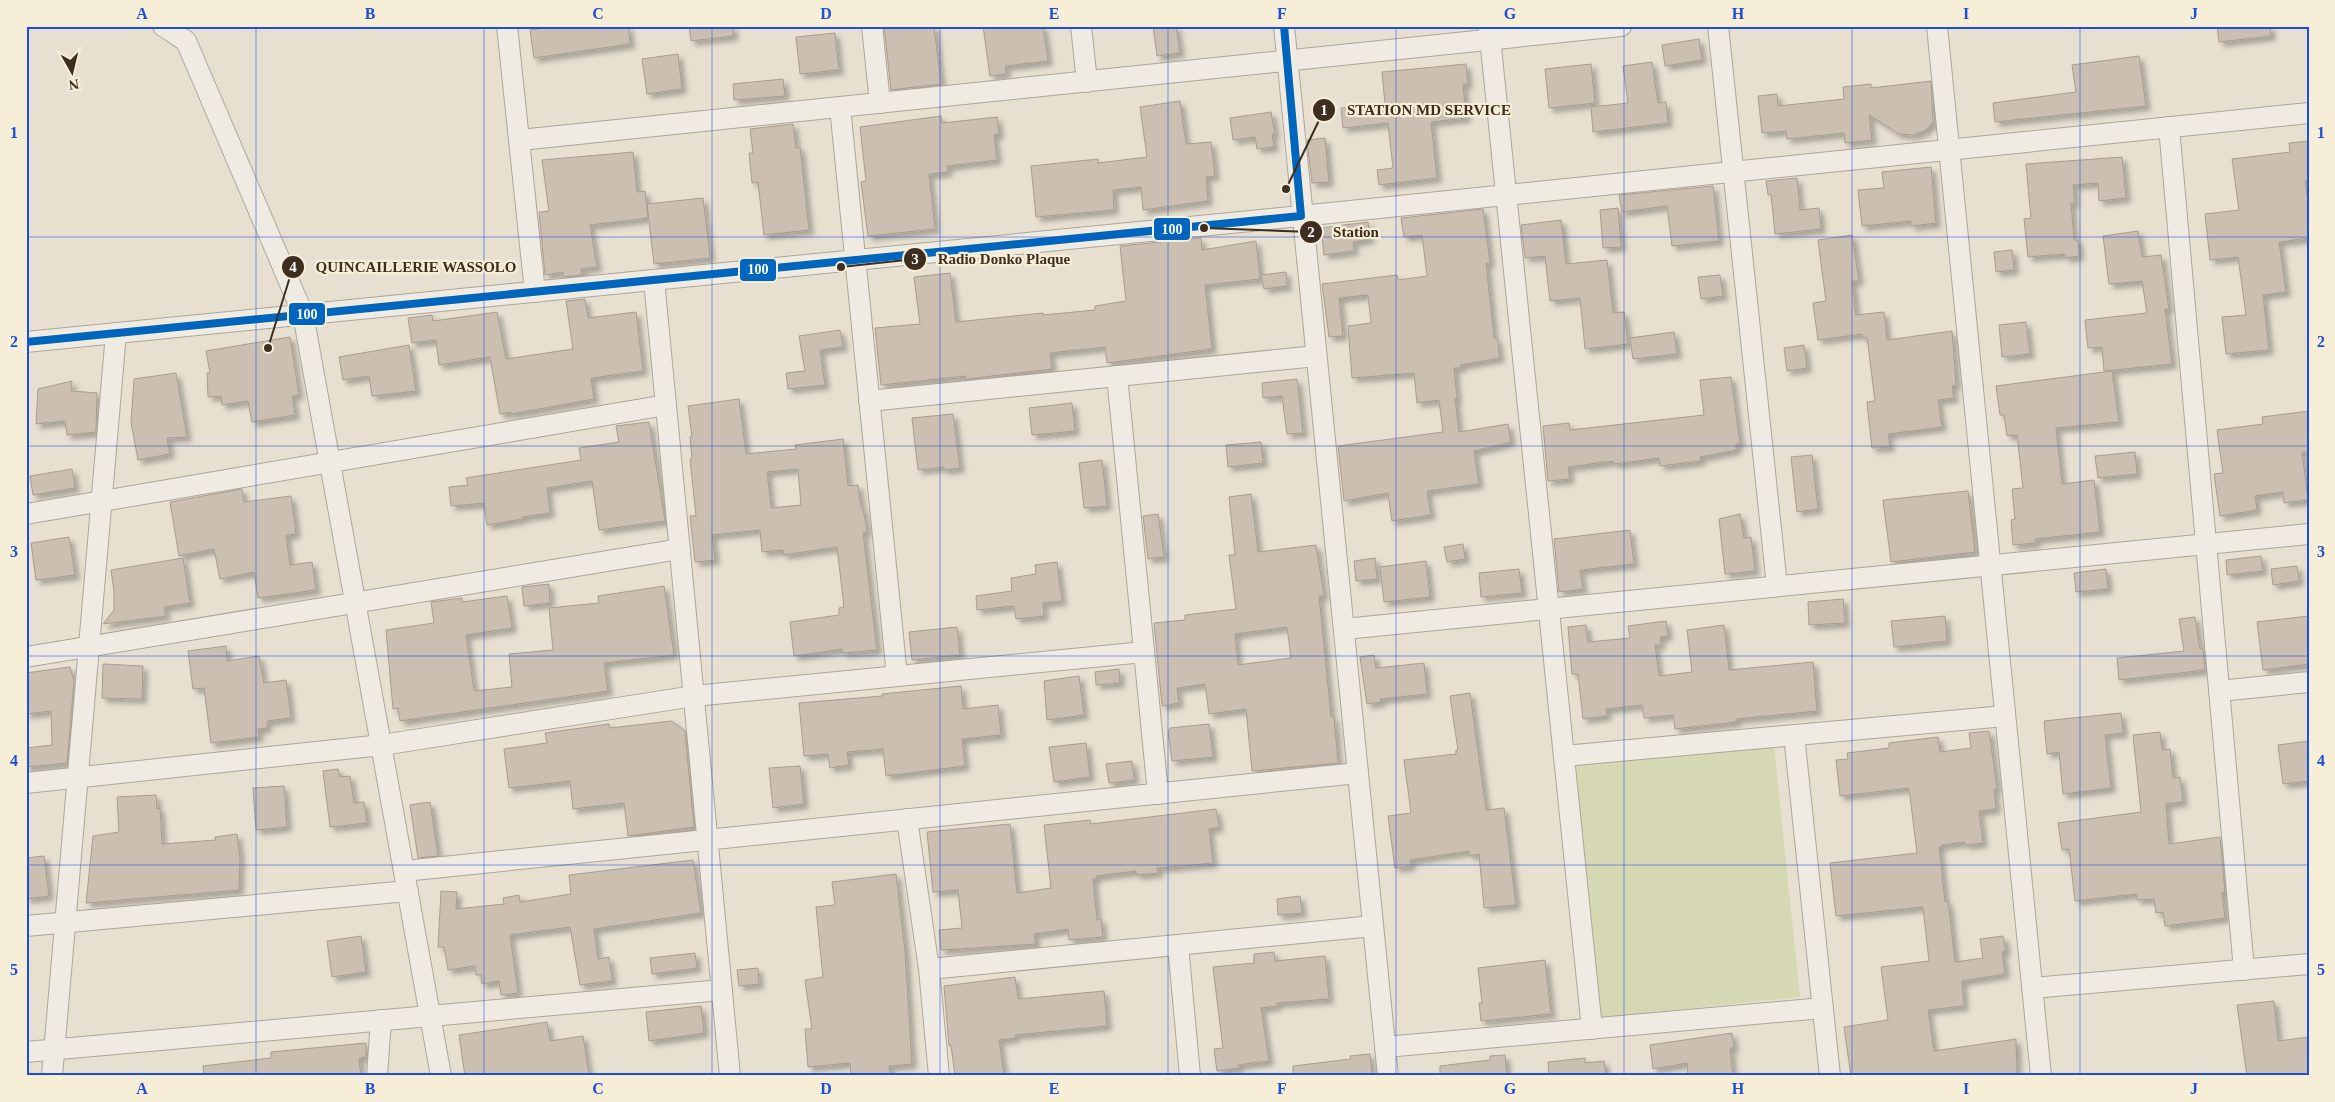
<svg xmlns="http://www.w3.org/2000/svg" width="2335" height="1102" font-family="'Times New Roman',serif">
<defs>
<filter id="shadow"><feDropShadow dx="4.5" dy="4.5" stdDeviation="2.5" flood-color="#0004"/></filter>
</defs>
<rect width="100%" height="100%" fill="#e7e0d1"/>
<path fill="#d6d7b3" d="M1774,746L1800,997L1600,1018L1575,766Z"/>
<g fill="#cbbfb2" stroke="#a89c90" fill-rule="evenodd" filter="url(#shadow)">
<path d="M558,26H628L630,44L534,58L530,30Z"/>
<path d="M689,26H733V36L691,41Z"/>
<path d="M884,26H934L941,84L891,90Z"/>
<path d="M983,26H1043L1048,61L1005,66L1006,74L990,76Z"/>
<path d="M1153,26H1176L1180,53L1157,56Z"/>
<path d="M2217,26H2270L2271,36L2219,42Z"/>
<path d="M835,33L839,70L800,74L796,37Z"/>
<path d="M1699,39L1702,60L1665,66L1662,45Z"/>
<path d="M678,54L682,89L647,94L642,59Z"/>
<path d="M2139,56L2146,106L1995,122L1993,103L2076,92L2072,65Z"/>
<path d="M1652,62L1658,103L1666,102L1668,123L1593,132L1591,107L1628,103L1623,66Z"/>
<path d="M1466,64L1468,84H1463L1466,118L1431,122L1437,178L1379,185L1377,170L1393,168L1388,123L1343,128L1341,108L1385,104L1382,72Z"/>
<path d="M1591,64L1595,103L1549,108L1545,69Z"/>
<path d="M783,79L785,96L734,100L733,84Z"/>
<path d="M1931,81L1933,123L1924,131L1913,135L1899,134L1869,115L1872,140L1845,143L1844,133L1787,139L1786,131L1762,133L1758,96L1777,94L1778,106L1844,99L1843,87L1871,84V88Z"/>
<path d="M1180,101L1186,144L1211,142L1215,176L1206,177L1208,201L1143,210L1141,187L1113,190L1114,210L1036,217L1031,166L1098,159V163L1147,157L1140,107Z"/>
<path d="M1271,112L1275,134H1272L1274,147L1257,149L1255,137L1233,140L1230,118Z"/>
<path d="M941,116L942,123L997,117L999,134L994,135L997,160L947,166L948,172L929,174L935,229L868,236L861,182L866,181L860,127Z"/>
<path d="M793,124L796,148L800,147L809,230L764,235L758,182L752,183L749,153H753L750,129Z"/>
<path d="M1325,138L1329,182L1312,183L1307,140Z"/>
<path d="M2309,141V181H2305L2309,208V238L2279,242L2286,292L2263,295L2269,350L2226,354L2222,317L2246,315L2238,257L2210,260L2205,214L2239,210L2232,159L2290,152L2289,143Z"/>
<path d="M633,152L637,192L645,191L648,218L590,225L597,267L581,269L582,275L563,277V272L545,275L539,212L549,211L542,160Z"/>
<path d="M2122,157L2126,198L2099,201L2098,183L2073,185L2075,203H2071L2074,240H2078L2079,256L2065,258V254L2028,257L2024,219L2031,218L2026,164Z"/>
<path d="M1931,167L1936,223L1911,226V221L1862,226L1858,190L1884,188L1882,172Z"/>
<path d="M1797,178L1800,210L1819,208L1821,229L1775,234L1771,194L1768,195L1766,181Z"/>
<path d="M1713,186L1719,241L1672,246L1667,206L1622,212L1619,195Z"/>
<path d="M703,198L710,258L654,264L647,204Z"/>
<path d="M1618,208L1621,247L1603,248L1600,210Z"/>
<path d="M1483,209L1490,263H1486L1494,338H1497L1500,358L1460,365L1461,368H1454L1457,398L1455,399L1459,432L1508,424L1511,442L1474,451L1479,484L1427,491L1431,515L1392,521L1388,493L1344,501L1338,446L1443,432L1439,400L1417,403L1414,373L1352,378L1348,326L1371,323L1368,295L1339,298L1343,336L1329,337L1322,284L1397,275L1398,280L1427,276L1422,235L1404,237L1401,218Z"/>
<path d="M1561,220L1566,264L1607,260L1613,313L1624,312L1628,344L1585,349L1580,298L1550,301L1545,256L1525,258L1521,225Z"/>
<path d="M1368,222L1370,239L1353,242L1354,251L1324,255L1321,228Z"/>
<path d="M2138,231L2142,257L2161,255L2169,309H2165L2172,364L2104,371L2102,347L2088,348L2085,320L2147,313L2142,281L2109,284L2103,236Z"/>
<path d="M1852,235L1859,281H1852L1856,315L1884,312L1887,340L1952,331L1956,385L1952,386L1954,398L1938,400L1942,427L1888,434L1890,447L1872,448L1867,402L1875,401L1867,337L1863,338L1862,334L1818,340L1813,303L1826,301L1818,240Z"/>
<path d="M1201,238L1202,250L1256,241L1260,279L1205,285L1212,349L1107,363L1105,347L1050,353L1052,369L966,379L965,376L881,385L875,328L920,324L914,277L950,273L956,322L1043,313V315L1095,310V306L1126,301L1120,246Z"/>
<path d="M2012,250L2014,270L1996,272L1994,252Z"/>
<path d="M1286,272L1287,286L1264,289L1261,275Z"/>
<path d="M1720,275L1723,296L1701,299L1698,277Z"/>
<path d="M585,299L588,318L636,312L643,371L591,378L594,399L511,414V412L500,414L490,357L439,365L436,340L412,343L408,318L432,315L433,321L497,312L506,359L573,349L566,301Z"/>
<path d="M2026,322L2030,354L2002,357L1999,325Z"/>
<path d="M840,330L843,347L820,350L825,385L788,389L786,373L805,371L799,336Z"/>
<path d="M1674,332L1677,354L1633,359L1630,338Z"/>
<path d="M290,337L299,395L292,396L295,415L252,422L248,401L222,405L221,396L208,397L207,373H210L206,351Z"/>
<path d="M409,345L416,391L372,396L369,376L343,380L339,357Z"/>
<path d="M1804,345L1807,368L1787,371L1784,348Z"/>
<path d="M2112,371L2119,422L2056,428L2062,484L2094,480L2100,532L2035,539L2036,543L2013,545L2011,520L2015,519L2012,489L2023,488L2017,435L2007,436L2004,415H2000L1996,386Z"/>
<path d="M176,373L187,437L167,438L170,454L138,460L131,422L134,379Z"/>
<path d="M1731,377L1740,444H1736V450L1700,457L1701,461L1660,466L1659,458L1614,464L1613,461L1568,467L1570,479L1548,481L1543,426L1569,423L1570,430L1704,415L1700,380Z"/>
<path d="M1297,379L1303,433L1287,434L1282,396L1263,398L1262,383Z"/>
<path d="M72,381L71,391L97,393L96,432L67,435L65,421L36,424L38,389Z"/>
<path d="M739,399L746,454L796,449L795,445L843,439L848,486L858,485L861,508H863L867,532L863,533L877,650L843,653L842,649L794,656L790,622L839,615V608L844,607L837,547L784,555L783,550L762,552L760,530L712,535L715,560L695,562L690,516H696L690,459H692L690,437H692L688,406ZM798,469L801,505L771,508L767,472Z"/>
<path d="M1072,403L1075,431L1032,435L1029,408Z"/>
<path d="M2309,411V452H2302L2308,500L2284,503L2283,492L2255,496L2257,510L2220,516L2214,474L2223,473L2217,430L2263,424L2262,417Z"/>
<path d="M953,414L960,468L944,470V467L918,470L912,418Z"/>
<path d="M649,422L665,521L599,530L592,481L547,488L550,513L522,517V519L487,525L484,503L451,506L449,487L468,485L466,478L581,460L579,448L619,442L616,426Z"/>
<path d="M1261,442L1263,463L1228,467L1226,445Z"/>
<path d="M2135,452L2137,474L2098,478L2095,456Z"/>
<path d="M1812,455L1818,509L1797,512L1791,457Z"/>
<path d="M1102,460L1107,506L1084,508L1079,463Z"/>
<path d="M72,469L75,488L33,495L30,476Z"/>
<path d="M242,489L244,502L291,496L296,534L286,535L290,565L312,562L316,590L258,598L254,572L220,579L214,549L179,556L170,502Z"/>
<path d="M1968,491L1975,552L1891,562L1883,500Z"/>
<path d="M1251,494L1258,552L1316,545L1324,596H1319L1331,717H1334L1338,763L1252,771L1246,709L1209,714L1205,684L1177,688L1179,703L1162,706L1154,623L1185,620V615L1236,609L1229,555H1235L1229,497ZM1287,627L1291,658L1238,665L1235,634Z"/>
<path d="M1158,514L1164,557L1148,559L1143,516Z"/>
<path d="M1740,514L1744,538L1751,537L1755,571L1725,574L1719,519Z"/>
<path d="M1630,530L1634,564L1580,570L1583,589L1559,592L1554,539Z"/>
<path d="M69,537L75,575L36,580L31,543Z"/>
<path d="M1463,544L1465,559L1447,562L1444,547Z"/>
<path d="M2261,556L2263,571L2227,575L2226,560Z"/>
<path d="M183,558L190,603L164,607L166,616L103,624L114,610V591L111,570Z"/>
<path d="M1375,558L1377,579L1356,581L1354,561Z"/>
<path d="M1426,561L1430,597L1384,602L1380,567Z"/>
<path d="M1057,562L1062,601L1043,603L1044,616L1016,619L1014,606L977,610L976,596L1012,591L1011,578L1036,574L1035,565Z"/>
<path d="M2297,566L2299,581L2273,585L2271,569Z"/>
<path d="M1519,569L1522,593L1481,597L1479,573Z"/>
<path d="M2106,569L2108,589L2076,592L2074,573Z"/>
<path d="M549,584L550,603L524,606L522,587Z"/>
<path d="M664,586L674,655L604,663L608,691L400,721L398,708L393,709L386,630L434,623L431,602L462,598V602L507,596L512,628L466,635L474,691L512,687L509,654L553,650L549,608L599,603L598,596Z"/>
<path d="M1843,599L1845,623L1809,625L1808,602Z"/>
<path d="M1945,616L1947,641L1894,647L1891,621Z"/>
<path d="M2309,616V664L2263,670L2257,622Z"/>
<path d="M2195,617L2200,649H2203L2205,670L2119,680L2117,658L2184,651L2179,619Z"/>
<path d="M1666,621L1668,636L1660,637L1661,645H1655L1659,676L1692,672L1687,630L1724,625L1729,670L1813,662L1817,711L1736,719V722L1675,729L1673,715L1644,718L1642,705L1606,709L1607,716L1583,719L1578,674H1572L1568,627L1586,625L1588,642L1630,638L1628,626Z"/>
<path d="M957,627L960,655L912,660L909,632Z"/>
<path d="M226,646L227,661L259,656L264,683L286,680L291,718L267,721V728L258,729L259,737L211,743L204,688L193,689L188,651Z"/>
<path d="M1374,655L1376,668L1424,663L1427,694L1380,699L1381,702L1367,704L1360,657Z"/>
<path d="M103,664L143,666L142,699L102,698Z"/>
<path d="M70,667L74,681L67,763L26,767V748L52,745L51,711L26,714V673Z"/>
<path d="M1119,669L1120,683L1096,685L1095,672Z"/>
<path d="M1079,676L1084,715L1047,720L1044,681Z"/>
<path d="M961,686L963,709L998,705L1001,735L962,739L965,766L886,776L883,749L847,752L849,765L830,768L828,754L804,756L799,703L882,696V694Z"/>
<path d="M1470,693L1486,810L1504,808L1516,905L1484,908L1479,854L1469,856V851L1410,860L1411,866L1395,868L1388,816L1411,813L1404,760L1456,754V750H1458L1450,696Z"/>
<path d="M2121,713L2123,733L2105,735L2111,788L2063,794L2059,752L2047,754L2044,721Z"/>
<path d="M672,721L685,731L694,827L628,836L624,803L573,809L570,781L509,788L504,749L547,743L545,733L609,724L610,728Z"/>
<path d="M1209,724L1213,757L1172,761L1168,732L1170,728Z"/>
<path d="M1989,731L1997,789H1994L1996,809L1979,811L1983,843L1965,845V842L1942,845V847H1939L1945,902L1948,901L1955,962L1983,958L1980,939L2003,936L2006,951L2002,952L2005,974L1962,981L1964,1006L1928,1010L1934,1051L2016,1039L2017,1076H1851L1844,1027L1888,1020L1881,967L1929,961L1923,907L1836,916L1830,863L1917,853L1909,788L1840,796L1836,760L1848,759L1847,753L1889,748V743L1938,737L1940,752L1971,748L1969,733Z"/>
<path d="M2160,732L2162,750L2170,749L2173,778L2180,777L2183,802L2166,804L2169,844L2220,837L2225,892L2222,893L2225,918L2165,926L2163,912L2156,913L2154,899L2137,900L2136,894L2075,901L2069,849L2062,850L2058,823L2141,812L2133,735Z"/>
<path d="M2309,741V781L2283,784L2278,745Z"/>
<path d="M1086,743L1090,777L1054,782L1049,747Z"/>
<path d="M1132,761L1134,780L1109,783L1106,764Z"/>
<path d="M800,766L804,804L773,808L769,768Z"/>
<path d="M338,769L340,777L350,776L354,803L364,802L367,823L330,827L323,771Z"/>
<path d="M284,786L287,827L256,830L253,788Z"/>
<path d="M156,795L157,809L160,808L162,844L216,840L215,837L237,834L240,858L239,890L86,903L93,836L119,832L117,797Z"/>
<path d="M430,802L438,856L418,858L410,805Z"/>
<path d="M1216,809L1219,827L1209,829L1213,863L1157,868L1158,873L1136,875V871L1096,876L1097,879H1093L1097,920L1101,919L1103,937L1069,940L1068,929L1034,934L1036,944L941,950L939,930L962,928L958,890L933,892L927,832L1010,824L1017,893L1051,888L1044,825L1090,820L1091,824Z"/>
<path d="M44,856L49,896L26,899V858Z"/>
<path d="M693,860L701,913L594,929L598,959L609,957L612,981L580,985L570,927L510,935L518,993L501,995L499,981L482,984L481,975H476L475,966L448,970L444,947H438L441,891L457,892L456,909L504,904L503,898L519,895L520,902L571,894L569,875Z"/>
<path d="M896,874L905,952L912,1064L889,1066L890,1076H851L850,1063L808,1067L805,1029H812L805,980L823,977L816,907L835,905L832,882Z"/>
<path d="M1300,896L1302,913L1278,915L1277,899Z"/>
<path d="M361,936L366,972L332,977L327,941Z"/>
<path d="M1274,952L1275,961L1325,956L1329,999L1277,1003V1006L1261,1008L1269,1061L1238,1065L1239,1068L1217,1071L1214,1049L1223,1048L1213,967L1254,963V954Z"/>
<path d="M695,953L697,968L652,974L650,958Z"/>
<path d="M1545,960L1551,1014L1481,1021L1479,1003H1482L1478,968Z"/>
<path d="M758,968L759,984L739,986L737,970Z"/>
<path d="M1015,977L1018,999L1104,991L1107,1026L1015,1035V1038L999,1040L1004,1076H955L951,1045L949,1046L944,986Z"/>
<path d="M2274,1001L2278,1041L2309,1037V1076H2247L2237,1005Z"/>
<path d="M701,1006L704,1033L649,1041L646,1012Z"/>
<path d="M547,1022L550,1041L583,1036L589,1076H465L459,1035Z"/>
<path d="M1732,1033L1734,1048H1730L1733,1076H1688L1687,1063L1653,1069L1650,1045Z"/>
<path d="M366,1043V1057L359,1058L361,1076H204L203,1066L271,1058V1052Z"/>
<path d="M1370,1054L1372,1076H1293V1066L1351,1059L1350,1056Z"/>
<path d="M1505,1055L1507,1076H1440V1066L1490,1060V1056Z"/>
<path d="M1585,1058V1063L1604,1061L1606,1076H1549L1548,1062Z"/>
</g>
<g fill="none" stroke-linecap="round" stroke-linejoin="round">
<g stroke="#ada599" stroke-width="22">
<g id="minor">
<path d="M163,26L186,41L303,314L441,1076"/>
<path d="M507,26L535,292"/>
<path d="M872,26L880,103"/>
<path d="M1081,26L1087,82"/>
<path d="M1284,26L1388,1076"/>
<path d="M1718,26L1777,586"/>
<path d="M1937,26L2041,1076"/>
<path d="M1489,28L1592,1029"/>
<path d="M840,107L897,676"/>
<path d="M2169,127L2244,970"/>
<path d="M520,140L1621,26"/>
<path d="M654,280L730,1076"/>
<path d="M26,342L1301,216L2309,113"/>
<path d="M1117,376L1158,794"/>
<path d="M869,401L1316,356"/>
<path d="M26,514L666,405"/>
<path d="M1344,629L2309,534"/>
<path d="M26,657L680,549"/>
<path d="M2219,691L2309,682"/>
<path d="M1794,735L1830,1076"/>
<path d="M1564,756L2005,716"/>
<path d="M26,783L382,745L694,696L1144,652"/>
<path d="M907,819L929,969L939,1076"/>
<path d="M404,871L1358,773"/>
<path d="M26,926L408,891"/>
<path d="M1178,945L1190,1076"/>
<path d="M929,969L1373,926"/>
<path d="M2032,988L2309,964"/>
<path d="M1385,1047L1823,1008"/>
<path d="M26,1052L722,990"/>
<path d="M52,1076L116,333"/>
<path d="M377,1076L381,1020"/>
</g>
</g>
<use href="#minor" stroke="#efebe3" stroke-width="20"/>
<g stroke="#f7eed8" stroke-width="11">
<path id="bus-1" d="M26,342L1301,216L1284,26"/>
</g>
<use href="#bus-1" stroke="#0065bd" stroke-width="8"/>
</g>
<path fill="none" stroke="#1d4ed8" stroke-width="1" stroke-opacity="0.55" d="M256,26V1076M484,26V1076M712,26V1076M940,26V1076M1168,26V1076M1396,26V1076M1624,26V1076M1852,26V1076M2080,26V1076M26,237H2309M26,446H2309M26,656H2309M26,865H2309"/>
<path fill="none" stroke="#3d2e20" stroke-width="2" d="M1286 189L1324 110M1204 228L1311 232M841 267L915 259M268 348L293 267"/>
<g fill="#3d2e20" stroke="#f7eed8" stroke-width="2">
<circle cx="1286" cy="189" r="5"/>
<circle cx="1204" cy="228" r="5"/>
<circle cx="841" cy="267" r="5"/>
<circle cx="268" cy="348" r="5"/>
<circle cx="1324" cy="110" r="12"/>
<circle cx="1311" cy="232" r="12"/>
<circle cx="915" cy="259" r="12"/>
<circle cx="293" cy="267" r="12"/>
</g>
<g font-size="15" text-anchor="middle" font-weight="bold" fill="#fff">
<text x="1324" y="115">1</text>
<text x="1311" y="237">2</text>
<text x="915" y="264">3</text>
<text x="293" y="272">4</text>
</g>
<g font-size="15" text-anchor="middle" font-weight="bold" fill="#3d2e20" stroke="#f7eed8" stroke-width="4.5" stroke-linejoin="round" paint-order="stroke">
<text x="1429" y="115">STATION MD SERVICE</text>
<text x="1356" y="237">Station</text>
<text x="1004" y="264">Radio Donko Plaque</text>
<text x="416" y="272">QUINCAILLERIE WASSOLO</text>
</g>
<g stroke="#f7eed8" stroke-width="2">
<rect x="1153" y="217" width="38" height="24" rx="5" fill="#0065bd"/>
<rect x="739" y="258" width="38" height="24" rx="5" fill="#0065bd"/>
<rect x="288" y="302" width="38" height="24" rx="5" fill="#0065bd"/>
</g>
<g font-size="14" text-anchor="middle" font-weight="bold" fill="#fff">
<text x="1172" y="234">100</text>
<text x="758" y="274">100</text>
<text x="307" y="319">100</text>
</g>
<rect width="2335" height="1102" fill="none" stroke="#f7eed8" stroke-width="55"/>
<g transform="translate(72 72) rotate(172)" stroke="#f7eed8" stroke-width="4" paint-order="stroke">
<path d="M0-4L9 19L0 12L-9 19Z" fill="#3d2e20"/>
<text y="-8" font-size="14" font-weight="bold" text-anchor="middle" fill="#3d2e20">N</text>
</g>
<rect x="28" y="28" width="2280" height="1046" fill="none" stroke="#1d4ed8" stroke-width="2"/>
<g font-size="16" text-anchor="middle" font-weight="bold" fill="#1d4ed8">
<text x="142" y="19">A</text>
<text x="370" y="19">B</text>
<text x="598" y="19">C</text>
<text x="826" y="19">D</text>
<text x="1054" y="19">E</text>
<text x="1282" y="19">F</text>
<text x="1510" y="19">G</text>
<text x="1738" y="19">H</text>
<text x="1966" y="19">I</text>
<text x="2194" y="19">J</text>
<text x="14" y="138">1</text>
<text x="2321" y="138">1</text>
<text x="14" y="347">2</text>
<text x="2321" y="347">2</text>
<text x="14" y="557">3</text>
<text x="2321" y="557">3</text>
<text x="14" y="766">4</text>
<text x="2321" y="766">4</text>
<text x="14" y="975">5</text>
<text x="2321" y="975">5</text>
<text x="142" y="1094">A</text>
<text x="370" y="1094">B</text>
<text x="598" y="1094">C</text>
<text x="826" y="1094">D</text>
<text x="1054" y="1094">E</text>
<text x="1282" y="1094">F</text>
<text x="1510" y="1094">G</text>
<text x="1738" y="1094">H</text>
<text x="1966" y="1094">I</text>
<text x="2194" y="1094">J</text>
</g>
</svg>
